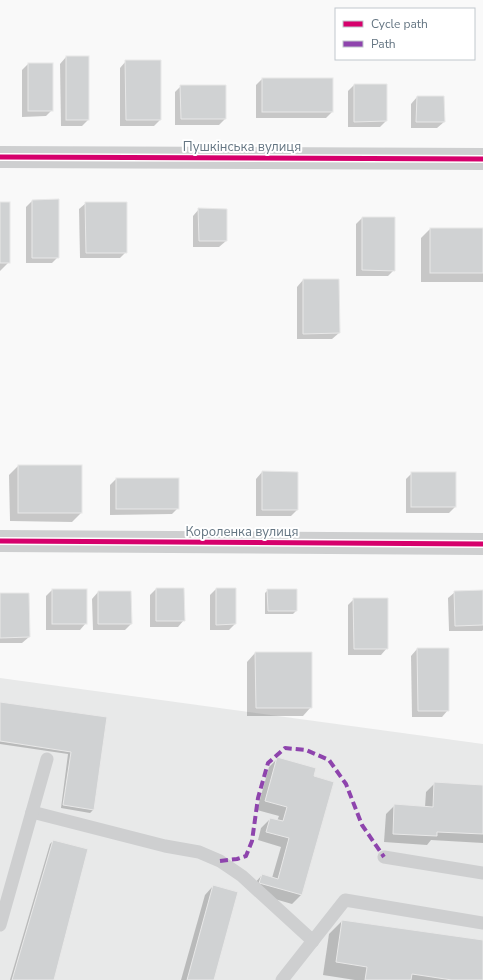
<svg xmlns="http://www.w3.org/2000/svg" width="483" height="980" font-family="'Nunito Sans',sans-serif">
<rect width="100%" height="100%" fill="#f9f9f9"/>
<path fill="#e8e9e9" d="M0,678L483,744V980H0Z"/>
<g fill="#0003">
<path d="M66,57L88,120L82,126H61L60,64Z"/>
<path d="M126,61L160,120L154,126H120V68Z"/>
<path d="M28,64H52V110L46,116L22,117V70Z"/>
<path d="M262,79L332,112L326,118H256V85Z"/>
<path d="M354,85H386V121L380,127H348V91Z"/>
<path d="M181,86L225,119L219,125H175V92Z"/>
<path d="M417,97H443L444,122L437,128H411V104Z"/>
<path d="M32,201L58,257L52,263H26V207Z"/>
<path d="M0,203L9,262L0,271Z"/>
<path d="M86,203L126,252L120,258H80L79,209Z"/>
<path d="M199,209L226,241L219,247H193V216Z"/>
<path d="M362,218H394V270L388,276H356V224Z"/>
<path d="M430,229H483V282H421V238Z"/>
<path d="M303,280L339,333L332,339H297V287Z"/>
<path d="M18,466L81,513L72,522L10,521L9,475Z"/>
<path d="M262,472L297,510L291,516H256V479Z"/>
<path d="M412,473L455,507L449,513H406V479Z"/>
<path d="M116,479L178,508L172,514L110,515V485Z"/>
<path d="M156,589L184,620L178,627H150V595Z"/>
<path d="M216,589L235,624L229,630H210V595Z"/>
<path d="M52,590L86,623L80,630H46V596Z"/>
<path d="M268,590L296,611L293,614H265V593Z"/>
<path d="M483,591V630L482,631H449L448,598L455,592Z"/>
<path d="M98,592L131,624L125,630H93L92,599Z"/>
<path d="M0,594L29,637L22,643H0Z"/>
<path d="M354,599L387,648L381,655H348V605Z"/>
<path d="M417,649L448,710L442,717H412L411,656Z"/>
<path d="M255,653L311,707L303,716H247V662Z"/>
<path d="M0,703L106,718L93,810L90,813L61,808L68,754L0,744Z"/>
<path d="M278,758L312,777L332,782L301,895L292,904L251,892L254,884L262,875L272,878L281,847L258,840L261,828L270,819L277,821L279,816L257,810L269,767Z"/>
<path d="M435,783L483,786V843L431,840L427,845L384,842L386,814L395,805L425,807L426,792Z"/>
<path d="M53,841V980H10L50,844Z"/>
<path d="M213,886V980H181L205,895Z"/>
<path d="M342,921L483,941V980H355L323,975L329,934Z"/>
</g>
<g fill="#d0d2d3" stroke="#e8e8e8">
<rect x="66" y="56" width="23" height="64"/>
<path d="M125,60H161V120H126Z"/>
<rect x="28" y="63" width="25" height="48"/>
<rect x="262" y="78" width="71" height="34"/>
<path d="M354,84H387V121L354,122Z"/>
<path d="M180,85H226V119H181Z"/>
<path d="M417,96H444L445,122H416Z"/>
<path d="M59,199V258H32V200Z"/>
<rect x="0" y="202" width="10" height="61"/>
<path d="M85,202H127V253H86Z"/>
<path d="M198,208L227,209V241H199Z"/>
<path d="M362,217H395V271L362,270Z"/>
<rect x="430" y="228" width="53" height="45"/>
<path d="M303,279H339L340,333L303,334Z"/>
<rect x="18" y="465" width="64" height="48"/>
<path d="M262,471L298,472V510H262Z"/>
<rect x="411" y="472" width="45" height="35"/>
<rect x="116" y="478" width="63" height="31"/>
<path d="M156,588H184L185,621H156Z"/>
<path d="M216,588H236V624L216,625Z"/>
<rect x="52" y="589" width="35" height="35"/>
<path d="M267,589H297V611H268Z"/>
<path d="M483,590V625L455,626L454,591Z"/>
<path d="M98,591H131L132,624H98Z"/>
<path d="M0,593H29L30,637L0,638Z"/>
<path d="M353,598H388V649H354Z"/>
<path d="M417,648H449V711H418Z"/>
<path d="M255,652H312V708H256Z"/>
<path d="M0,702L107,717L94,810L63,805L71,752L0,741Z"/>
<path d="M277,757L316,768L314,776L334,782L302,895L259,883L262,874L278,879L289,838L266,832L270,818L283,821L287,807L265,801Z"/>
<path d="M434,782L483,785V834L437,832V836L393,834L394,804L433,807Z"/>
<path d="M53,840L88,849L54,980H12Z"/>
<path d="M213,885L238,892L214,980H187Z"/>
<path d="M342,920L483,940V980H452L412,974L411,980H365L367,967L336,962Z"/>
</g>
<g fill="none" stroke-linecap="round" stroke-linejoin="round">
<g stroke="#cecfd0" stroke-width="13">
<path d="M32,812L165,846L199,852L220,861L242,876L313,941"/>
<path d="M384,857L483,873"/>
<path d="M0,925L47,759"/>
<path d="M282,980L345,900L483,923"/>
</g>
<g stroke="#cecfd0" stroke-width="22">
<path d="M0,157L483,159"/>
<path d="M0,541L483,544"/>
</g>
<path stroke="#8e44ad" stroke-width="4" stroke-dasharray="8 4" stroke-linecap="butt" d="M220,861L237,859L246,856L252,841L258,798L268,763L285,748L306,750L329,760L346,784L362,825L384,857"/>
<g stroke="#fff" stroke-width="8">
<g id="cycleway">
<path d="M0,157L483,159"/>
<path d="M0,541L483,544"/>
</g>
</g>
<use href="#cycleway" stroke="#d6006c" stroke-width="5"/>
</g>
<g text-anchor="middle" dominant-baseline="central" stroke-width="4" stroke-linejoin="round" paint-order="stroke">
<g font-size="13" fill="#657683" stroke="#fff">
<text x="242" y="147">Пушкінська вулиця</text>
<text x="242" y="532">Короленка вулиця</text>
</g>
</g>
<rect x="335" y="8" width="140" height="52" fill="#ffffff" stroke="#c1c8cd"/>
<rect x="343" y="21" width="20" height="6" fill="#d6006c" stroke="#c1c8cd"/>
<text x="371" y="28" font-size="12" fill="#657683">Cycle path</text>
<rect x="343" y="41" width="20" height="6" fill="#8e44ad" stroke="#c1c8cd"/>
<text x="371" y="48" font-size="12" fill="#657683">Path</text>
</svg>
